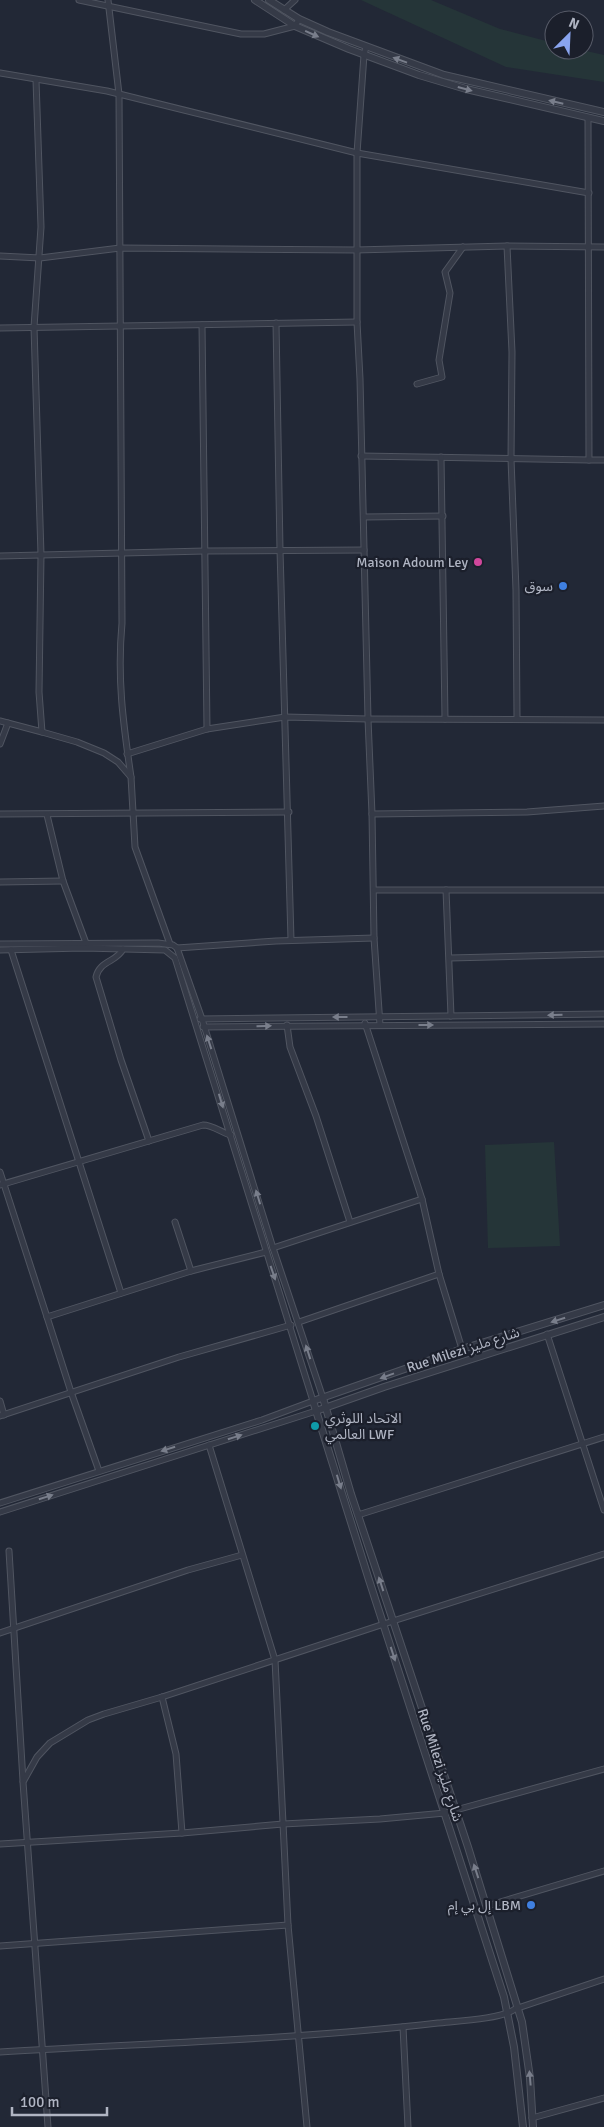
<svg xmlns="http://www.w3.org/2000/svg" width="604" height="2127" font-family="Signika,'Noto Sans Arabic',sans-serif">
<rect width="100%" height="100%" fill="#222836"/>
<g fill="#253538">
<path d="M361,0H431L500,29L554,43V50H582L604,55V82L506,67Z"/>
<path d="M554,1142L560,1246L488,1248L485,1145Z"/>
</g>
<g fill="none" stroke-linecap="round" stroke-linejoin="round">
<g stroke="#505561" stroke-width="7">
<g id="minor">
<path d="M79,0L241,34H264L295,26L299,19"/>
<path d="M108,0L119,94L122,623C117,678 123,722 131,777"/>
<path d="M284,10L295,0"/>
<path d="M366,47L364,55L357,153V322L360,379L368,719L372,814L374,938L380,1025"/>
<path d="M0,73L107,91L357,153L589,193"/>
<path d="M36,80L41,227L34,327L41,555L39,692L42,732L77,742L104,753L118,762L131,777L135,847L170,944"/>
<path d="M507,246L512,352L511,459L516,590L517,718"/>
<path d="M0,256L40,258L120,248L356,250L507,246L604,247"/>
<path d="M276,323L280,550L291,940"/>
<path d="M202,325L207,729"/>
<path d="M0,328L357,322"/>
<path d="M417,384L442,377L439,360L450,293L445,272L463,247"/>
<path d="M361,456L589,460L588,118"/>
<path d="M441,457L445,719"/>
<path d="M589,460H604"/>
<path d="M364,517L443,516"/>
<path d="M0,556L205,551L364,550"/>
<path d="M0,721L42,732"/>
<path d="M0,744L8,723"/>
<path d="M127,754L207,729L285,717L368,719L604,720"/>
<path d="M0,814L289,812"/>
<path d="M372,814L527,812L604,806"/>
<path d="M47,815L63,881L86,943"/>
<path d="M0,882L63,881"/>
<path d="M374,890H604"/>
<path d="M446,890L451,1016"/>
<path d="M0,944L158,943L173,945L177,948L202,1019L273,1248L323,1398"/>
<path d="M177,948L276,941L374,938"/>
<path d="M123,949C117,962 100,960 96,977L121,1060L149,1141"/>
<path d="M0,950L83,948L165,950L175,958L313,1401L262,1420L0,1503"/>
<path d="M11,950L121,1293"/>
<path d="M450,958L604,954"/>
<path d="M200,1019L604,1014"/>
<path d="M365,1023L422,1199L439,1274L462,1349"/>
<path d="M287,1025L290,1047L316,1116L350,1222"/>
<path d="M203,1027L604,1024"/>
<path d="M0,1172L47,1317L191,1271L266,1252"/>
<path d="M0,1185L203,1125C213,1125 222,1133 231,1135"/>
<path d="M175,1222L191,1271"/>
<path d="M273,1248L422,1199"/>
<path d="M47,1317L71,1392L99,1471"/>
<path d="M299,1322L439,1274"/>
<path d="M547,1334L604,1510"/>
<path d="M0,1401L4,1415"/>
<path d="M0,1416L179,1357L291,1325"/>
<path d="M209,1445L275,1660L288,1925L307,2127"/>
<path d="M0,1512L316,1411"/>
<path d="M358,1515L604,1437"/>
<path d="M9,1551L23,1781"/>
<path d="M0,1633L188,1570L242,1555"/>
<path d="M162,1697L176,1754L182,1833"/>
<path d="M0,1844L182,1833L283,1824L380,1819L445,1813L604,1769"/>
<path d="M487,1906L604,1871"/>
<path d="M0,1946L288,1925"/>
<path d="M403,2027L408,2127"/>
<path d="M0,2052C146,2043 293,2040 438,2023C457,2021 502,2019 515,2009L604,1979"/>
<path d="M532,2118L604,2098"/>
<path d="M48,2127L23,1782L37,1757L50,1743L88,1720L104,1714L162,1697L393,1621L604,1554"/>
</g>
</g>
<g stroke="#505561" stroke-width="8">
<g id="tertiary">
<path d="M255,0L295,26L349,49L419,75L466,89L604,121"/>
<path d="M269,0L299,19L328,32L444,75L604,112"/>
<path d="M323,1398L351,1494L468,1847L522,2022L530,2078L533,2127"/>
<path d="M316,1411L384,1387L604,1317"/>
<path d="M523,2127L514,2047L504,1997L369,1580L313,1401L462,1349L604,1305"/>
</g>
</g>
<use href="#minor" stroke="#353a47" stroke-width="5"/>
<use href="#tertiary" stroke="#353a47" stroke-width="6"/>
</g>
<defs><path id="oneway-solid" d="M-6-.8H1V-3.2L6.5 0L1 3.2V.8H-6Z" transform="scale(1.25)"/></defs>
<g fill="#797e8b">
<use href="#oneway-solid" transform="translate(312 34) rotate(24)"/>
<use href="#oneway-solid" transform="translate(400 60) rotate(-160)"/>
<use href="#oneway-solid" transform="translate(465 89) rotate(15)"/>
<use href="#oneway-solid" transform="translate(556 102) rotate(-167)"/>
<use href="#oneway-solid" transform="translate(555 1015) rotate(179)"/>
<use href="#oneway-solid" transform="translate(340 1017) rotate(180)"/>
<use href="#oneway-solid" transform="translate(426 1025)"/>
<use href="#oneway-solid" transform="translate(264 1026) rotate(-1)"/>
<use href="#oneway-solid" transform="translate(209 1042) rotate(-108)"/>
<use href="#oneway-solid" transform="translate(221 1101) rotate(73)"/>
<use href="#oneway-solid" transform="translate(258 1197) rotate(-107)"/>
<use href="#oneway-solid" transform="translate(273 1273) rotate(71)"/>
<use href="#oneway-solid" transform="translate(558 1320) rotate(163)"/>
<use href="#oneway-solid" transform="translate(308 1352) rotate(-108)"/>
<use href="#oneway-solid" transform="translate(387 1376) rotate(160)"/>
<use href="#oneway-solid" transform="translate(235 1437) rotate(-18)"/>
<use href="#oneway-solid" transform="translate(168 1449) rotate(162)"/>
<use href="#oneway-solid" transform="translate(339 1482) rotate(73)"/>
<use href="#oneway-solid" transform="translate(46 1497) rotate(-18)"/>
<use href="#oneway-solid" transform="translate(381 1584) rotate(-108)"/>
<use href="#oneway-solid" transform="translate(393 1654) rotate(72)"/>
<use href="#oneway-solid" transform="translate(476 1871) rotate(-108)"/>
<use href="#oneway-solid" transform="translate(530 2078) rotate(-95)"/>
</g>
<circle fill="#d1479c" stroke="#1b1f2b" stroke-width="2" cx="478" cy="562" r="5"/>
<g fill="#3f7fe0" stroke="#1b1f2b" stroke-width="2">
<circle cx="563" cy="586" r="5"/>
<circle cx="531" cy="1905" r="5"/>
</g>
<circle fill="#0f9aa8" stroke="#1b1f2b" stroke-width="2" cx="315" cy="1426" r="5"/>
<g text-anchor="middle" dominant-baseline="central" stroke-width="4.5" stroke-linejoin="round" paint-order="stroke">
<g font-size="14" fill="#b0b5c3" stroke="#1b1f2b" text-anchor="end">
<text x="468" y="562">Maison Adoum Ley</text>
<text x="553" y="586">سوق</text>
<text x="325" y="1418" text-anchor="start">الاتحاد اللوثري<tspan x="325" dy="16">العالمي LWF</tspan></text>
<text x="521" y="1905">إل بي إم LBM</text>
</g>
<g font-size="14" fill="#b0b5c3" stroke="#1b1f2b">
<text transform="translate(463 1350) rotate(-18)">Rue Milezi شارع مليز</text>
<text transform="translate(440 1765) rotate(72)">Rue Milezi شارع مليز</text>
</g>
</g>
<g transform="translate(569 35) rotate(24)"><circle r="24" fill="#1b1f2b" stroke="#575b68"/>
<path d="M0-4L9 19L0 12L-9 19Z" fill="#89a4ef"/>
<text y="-8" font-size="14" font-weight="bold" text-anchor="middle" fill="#b0b5c3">N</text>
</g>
<path d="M12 2107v8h95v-8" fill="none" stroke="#b0b5c3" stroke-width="2.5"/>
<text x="20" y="2107" font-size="15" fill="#b0b5c3" stroke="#1b1f2b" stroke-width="4" paint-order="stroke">100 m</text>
</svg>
